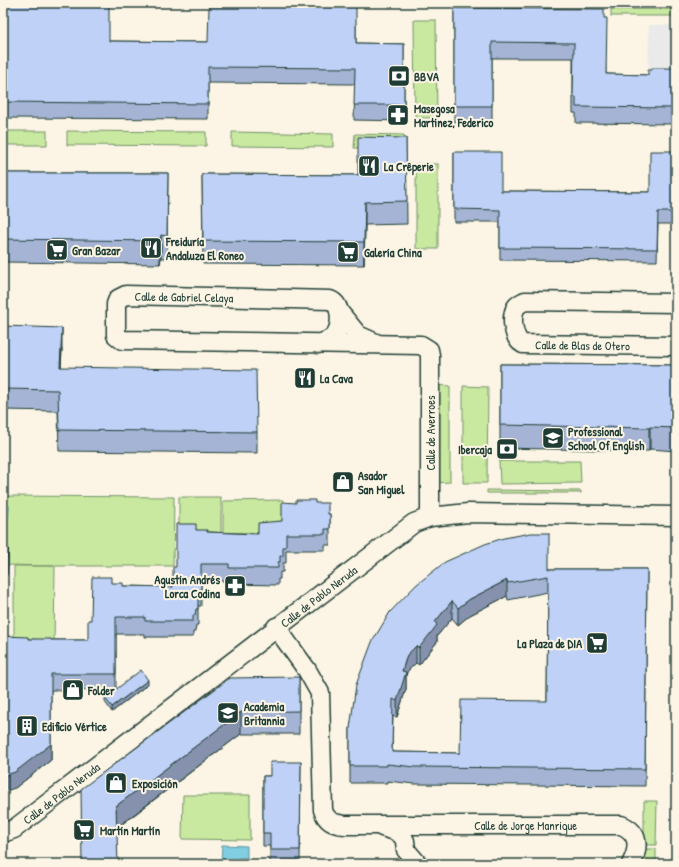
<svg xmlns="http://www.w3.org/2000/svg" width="679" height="867" font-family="'Patrick Hand',sans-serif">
<rect width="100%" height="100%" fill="#fcf5e5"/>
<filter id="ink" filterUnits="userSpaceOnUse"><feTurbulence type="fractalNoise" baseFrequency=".025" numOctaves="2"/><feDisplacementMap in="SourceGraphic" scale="8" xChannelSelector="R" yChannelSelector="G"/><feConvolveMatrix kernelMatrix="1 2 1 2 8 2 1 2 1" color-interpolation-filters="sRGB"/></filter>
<g filter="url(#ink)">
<path fill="#eaeaea" d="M649,25H676V86H648Z"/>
<g fill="#c9e8a0" stroke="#74926a">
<path d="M455,3H528V4Z"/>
<rect x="611" y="9" width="65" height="7"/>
<path d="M414,20H436L437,118H415Z"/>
<rect x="3" y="131" width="44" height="14"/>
<path d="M67,131L206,132V146L67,145Z"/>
<path d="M232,132L333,134V147L232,146Z"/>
<path d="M355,134L404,135L403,148H354Z"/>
<rect x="416" y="164" width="22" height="85"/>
<path d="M437,385L450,386V482L436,483Z"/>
<path d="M463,386L488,387L487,483H463Z"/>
<path d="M499,461H580L581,483L500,484Z"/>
<path d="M487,490L581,491V493H487Z"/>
<path d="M3,496L174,497L173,566H55L54,647H14V566H54L3,565Z"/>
<rect x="179" y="497" width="42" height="40"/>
<path d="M283,500V532L223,533V501Z"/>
<path d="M183,795H250V840L182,839Z"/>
<path d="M644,801H657L656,845H644Z"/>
<rect x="644" y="849" width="12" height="15"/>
</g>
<g fill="#81cde1" stroke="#5a939c">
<path d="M3,506H9L8,520H3Z"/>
<path d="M222,845L247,846V858H239V864H221Z"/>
</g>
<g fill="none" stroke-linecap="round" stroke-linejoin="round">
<g stroke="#1f3d34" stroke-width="21">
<g id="minor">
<path id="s1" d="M676,303L525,301C521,303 517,304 515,309C511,318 513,339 523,344L676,346"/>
<path d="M340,313L358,335L376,343"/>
<path d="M318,344C324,342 331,340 335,335C342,325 342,304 330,300L126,295L118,299L116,304V335L122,340L421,345L429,350L430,355V517"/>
<path id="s2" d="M276,627L307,670L320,693L323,810C326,821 333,824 345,825H621C639,832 640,847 631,864"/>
<path d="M382,827L395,831L402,835L405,841L406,850L418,864"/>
<path id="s3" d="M3,833L14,829L414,523L430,517L468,513L676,516"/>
</g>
</g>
<use href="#minor" stroke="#fcf5e5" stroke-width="18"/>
<path stroke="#1f3d34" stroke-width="1" d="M3,860L6,864"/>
</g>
<g fill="#a5b4d4" stroke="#1f3d34" fill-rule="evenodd">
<path d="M3,3L60,5L109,41L208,42L356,23V43L404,44V121L354,120L355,84L208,83V119L3,118Z"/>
<path d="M454,8L604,18L606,74L648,75L652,70L676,68V124L576,123V113H573V58H492V122H454Z"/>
<path d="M3,135L7,173H168L167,258H161L160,264L3,262Z"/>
<path d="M406,138L407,224L365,225L364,265L203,264L202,174L358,175Z"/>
<path d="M676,151V224H658L657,261L500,260V222H454V152L501,191L650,192Z"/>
<path d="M3,326L62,349L61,367L257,432V453L59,451L58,411L3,410Z"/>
<path d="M500,364L676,365V451L650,449L649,451L500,448Z"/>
<path d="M315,503L328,514H330V545H325V550H286V563H283V572H280V579H278V585L229,584V581H201V606H198V625H196L195,632H193V637H145V634H116V689L148,684L112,712L105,702V698L114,691L51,690V760L15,788L28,639L51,640H88L91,620L111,583L123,586L173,587L176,567L196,530L207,532L258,534Z"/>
<path d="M3,547H8V563L7,575L3,576Z"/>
<path d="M549,569H647L645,786L415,784L387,781V783H350V728L390,612ZM548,592L547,701L460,753L392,752L393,716L397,717L406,689V676L407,672L416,663L419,665L437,642V636L452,618L458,625L470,615L507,596L508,600Z"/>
<path d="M299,677V734H241L117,828L81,789Z"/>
<path d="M301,762L300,863H270V846H263V776H270Z"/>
</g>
<g fill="#8692ad" stroke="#1f3d34">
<path d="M365,202V225L364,265V242Z"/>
<path d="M161,235V258L160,264V241Z"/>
<path d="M62,328V349L60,388V367Z"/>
<path d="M650,427V449L649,451V428Z"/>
<path d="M507,580V596L470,615L458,625V608L470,599Z"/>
<path d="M452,601V618L437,636V642L419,665V648L435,622Z"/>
<path d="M416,646V663L407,672L406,676V689L397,717V701L402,671L407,655Z"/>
<path d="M148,680V684L112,712V707Z"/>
<path d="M241,712V734L116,828V806Z"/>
<path d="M51,744V760L15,788L3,792V776Z"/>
</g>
<g fill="#c0d1f7" stroke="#1f3d34" fill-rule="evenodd">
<path d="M3,3H60V5H109V41L208,42L209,6L356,7V43L404,44V105H354L355,68L208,67V104L3,102Z"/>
<path d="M454,8L604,9V18H607L606,74L648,75V70H652V68H676V108L576,107V97H573L574,43L492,42V106H454Z"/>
<path d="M3,135H7V173H168L167,236L161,235L160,241L3,239Z"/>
<path d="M358,137L406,138L407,201L365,202L364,242L203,241L202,174L358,175Z"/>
<path d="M650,151H676V212H658L657,249L500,248V210L454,209V152H501V191L650,192Z"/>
<path d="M3,326L62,328L60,367L256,370L257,432L59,430L58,390L3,389Z"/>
<path d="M500,364L676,365V428L650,427L649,428L500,425Z"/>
<path d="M296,500H315V503H328V514H330V529H325V534H286V547H283V556H280V562H278V568H229V564H201V590H198V609H196L195,615H193V621H145V617H116V674H51V744L15,772L3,776V636L28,637V639H51V640H88V620H91L92,577H111V583H123V586L173,587V567H176V524H196V530H207V532L258,534V523L282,521V502L296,503Z"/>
<path d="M531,533H549V569H647L645,769L415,767L387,764V766H350V728L356,685L372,642L390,612L416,585L445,562L485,544L504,538ZM548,576L547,701L461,700L460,753L392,752L393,699L397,701L406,672L402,671L407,655L416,646L419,648L437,625L435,622L452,601L458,608L470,599L507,580L508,583Z"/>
<path d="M3,547H8L7,559H3Z"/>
<path d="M141,670L148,680L112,707L105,698Z"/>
<path d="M299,677V711L241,712L116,806L118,864H82L81,789L230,678Z"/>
<path d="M270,762H301L300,850H270V833H263V776H270Z"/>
</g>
</g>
<defs>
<g id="bank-square" transform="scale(1.15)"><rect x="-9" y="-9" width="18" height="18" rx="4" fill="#1f3d34" stroke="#fcf5e5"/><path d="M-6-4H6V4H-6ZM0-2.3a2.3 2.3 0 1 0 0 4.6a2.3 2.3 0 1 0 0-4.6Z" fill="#fff"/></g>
<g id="pharmacy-square" transform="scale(1.15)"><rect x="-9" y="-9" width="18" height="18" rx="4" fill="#1f3d34" stroke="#fcf5e5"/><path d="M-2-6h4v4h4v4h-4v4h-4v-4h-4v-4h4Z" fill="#fff"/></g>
<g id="restaurant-square" transform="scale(1.15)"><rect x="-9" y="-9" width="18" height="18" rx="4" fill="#1f3d34" stroke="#fcf5e5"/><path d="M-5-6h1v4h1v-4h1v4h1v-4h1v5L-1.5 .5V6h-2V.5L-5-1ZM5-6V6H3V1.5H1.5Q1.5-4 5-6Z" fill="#fff"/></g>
<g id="supermarket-square" transform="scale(1.15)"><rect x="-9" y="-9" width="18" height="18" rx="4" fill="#1f3d34" stroke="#fcf5e5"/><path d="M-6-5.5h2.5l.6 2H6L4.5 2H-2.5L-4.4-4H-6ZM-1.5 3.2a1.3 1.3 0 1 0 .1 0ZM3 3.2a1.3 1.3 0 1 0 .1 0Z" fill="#fff"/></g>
<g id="school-square" transform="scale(1.15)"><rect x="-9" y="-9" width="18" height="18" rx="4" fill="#1f3d34" stroke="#fcf5e5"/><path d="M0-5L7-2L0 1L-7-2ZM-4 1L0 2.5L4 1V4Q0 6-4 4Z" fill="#fff"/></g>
<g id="shop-square" transform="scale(1.15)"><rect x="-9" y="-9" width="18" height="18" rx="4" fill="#1f3d34" stroke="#fcf5e5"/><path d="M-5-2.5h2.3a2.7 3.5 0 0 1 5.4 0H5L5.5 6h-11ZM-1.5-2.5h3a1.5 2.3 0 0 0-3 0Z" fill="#fff"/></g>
<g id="building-square" transform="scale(1.15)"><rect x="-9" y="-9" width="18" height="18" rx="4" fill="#1f3d34" stroke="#fcf5e5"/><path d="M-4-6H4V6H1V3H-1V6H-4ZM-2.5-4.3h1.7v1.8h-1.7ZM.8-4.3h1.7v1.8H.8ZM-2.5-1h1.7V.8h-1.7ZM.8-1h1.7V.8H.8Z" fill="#fff"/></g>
</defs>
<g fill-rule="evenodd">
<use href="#bank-square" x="399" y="76"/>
<use href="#pharmacy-square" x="398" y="115"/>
<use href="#restaurant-square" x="369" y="166"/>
<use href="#restaurant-square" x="151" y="248"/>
<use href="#supermarket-square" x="57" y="250"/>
<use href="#supermarket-square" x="348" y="252"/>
<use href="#restaurant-square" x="305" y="378"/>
<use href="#school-square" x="553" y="438"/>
<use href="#bank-square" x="507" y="449"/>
<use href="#shop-square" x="343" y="482"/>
<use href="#pharmacy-square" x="235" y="586"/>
<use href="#supermarket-square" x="597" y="643"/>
<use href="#shop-square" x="73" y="690"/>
<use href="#school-square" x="228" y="713"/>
<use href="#building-square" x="27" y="726"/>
<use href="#shop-square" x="116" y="783"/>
<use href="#supermarket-square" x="84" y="830"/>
</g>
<g text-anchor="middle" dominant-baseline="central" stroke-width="4" stroke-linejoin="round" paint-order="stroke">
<g font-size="12" font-weight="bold" fill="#1f3d34" stroke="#fcf5e5" text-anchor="start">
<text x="414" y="76">BBVA</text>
<text x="414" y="108">Masegosa<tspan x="414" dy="14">Martinez, Federico</tspan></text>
<text x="384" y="166">La Crêperie</text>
<text x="166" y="241">Freiduría<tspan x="166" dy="14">Andaluza El Roneo</tspan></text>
<text x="72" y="250">Gran Bazar</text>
<text x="364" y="252">Galería China</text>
<text x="320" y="378">La Cava</text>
<text x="568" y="431">Professional<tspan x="568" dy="14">School Of English</tspan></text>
<text x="492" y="449" text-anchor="end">Ibercaja</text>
<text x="358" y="475">Asador<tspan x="358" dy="14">San Miguel</tspan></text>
<text x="220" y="579" text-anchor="end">Agustín Andrés<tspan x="220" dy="14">Lorca Codina</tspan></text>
<text x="582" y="643" text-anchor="end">La Plaza de DIA</text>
<text x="88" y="690">Folder</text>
<text x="244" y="706">Academia<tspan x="244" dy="14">Britannia</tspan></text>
<text x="42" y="726">Edificio Vértice</text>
<text x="132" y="783">Exposición</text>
<text x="100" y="830">Martín Martín</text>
</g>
<g font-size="12" fill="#1f3d34" stroke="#fcf5e5">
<text transform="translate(184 297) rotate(1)">Calle de Gabriel Celaya</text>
<text stroke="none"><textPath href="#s1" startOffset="262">Calle de Blas de Otero</textPath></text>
<text transform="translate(430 433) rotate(-90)">Calle de Averroes</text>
<text stroke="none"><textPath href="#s3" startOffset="395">Calle de Pablo Neruda</textPath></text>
<text stroke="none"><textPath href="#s3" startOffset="71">Calle de Pablo Neruda</textPath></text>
<text stroke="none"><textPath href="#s2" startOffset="406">Calle de Jorge Manrique</textPath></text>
</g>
</g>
<rect width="679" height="867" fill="none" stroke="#fcf5e5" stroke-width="16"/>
<rect x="8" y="8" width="663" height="851" fill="none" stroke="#1f3d34" stroke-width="1.5" filter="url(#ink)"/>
</svg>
